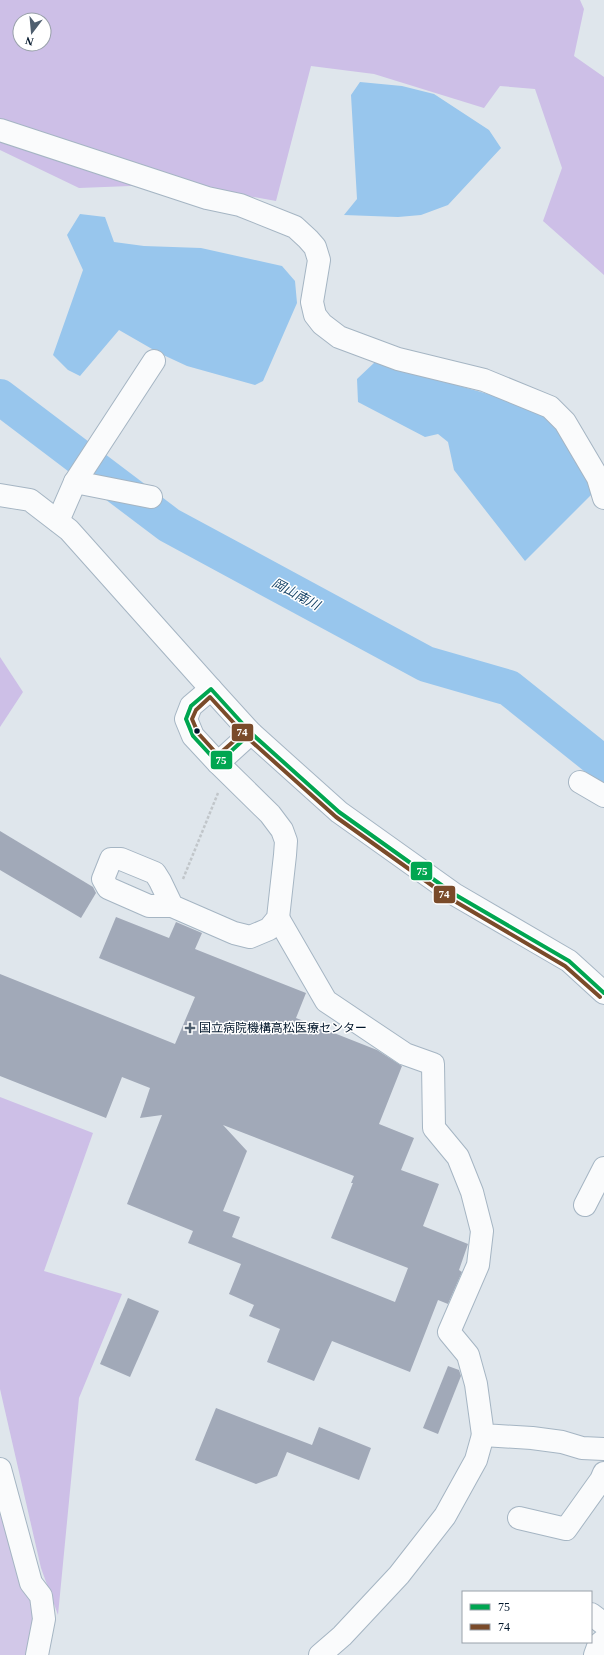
<svg xmlns="http://www.w3.org/2000/svg" width="604" height="1655" font-family="'Times New Roman','Noto Sans JP',serif">
<rect width="100%" height="100%" fill="#dfe6ec"/>
<path fill="#d2c8e8" d="M0,1495L39,1618L31,1655H0Z"/>
<g fill="#cdbfe7" fill-rule="evenodd">
<path d="M0,0H580L584,9L574,56L604,77V275L543,221L562,168L535,89L500,86L484,108L374,74L311,66L276,201L181,184L79,188L0,150ZM20,20H44V44H20Z"/>
<path d="M0,657L23,692L0,727Z"/>
<path d="M0,1097L93,1133L44,1271L122,1294L79,1398L58,1615L41,1568L0,1389Z"/>
</g>
<g fill="#98c6ed">
<path d="M360,82L402,86L434,94L489,130L501,148L448,205L421,215L398,217L344,215L357,199L351,95Z"/>
<path d="M80,214L105,217L114,242L144,246L201,248L282,266L295,281L297,303L263,381L255,385L187,366L159,353L119,330L80,376L68,370L53,355L83,270L67,235Z"/>
<path d="M375,362L541,409L561,428L590,478L593,493L525,561L454,470L448,442L438,434L425,437L358,402L357,379Z"/>
</g>
<g fill="none" stroke-linecap="round" stroke-linejoin="round">
<path stroke="#98c6ed" stroke-width="36" d="M0,397L169,525L426,664L509,688L604,764"/>
</g>
<g fill="#a1a9b8" fill-rule="evenodd">
<path d="M0,831L93,887L96,893L81,918L0,870Z"/>
<path d="M116,917L169,938L176,922L202,933L195,949L306,993L296,1018L377,1050L402,1066L379,1124L414,1138L401,1170L439,1184L423,1226L468,1244L459,1270L462,1272L448,1304L438,1300L410,1372L332,1341L314,1381L267,1362L280,1329L249,1316L254,1305L229,1294L241,1264L188,1243L193,1231L127,1204L162,1115L140,1118L150,1088L122,1077L106,1118L0,1076V974L175,1044L195,997L99,958ZM223,1125L354,1176L351,1183H353L331,1238L408,1268L395,1302L232,1237L240,1217L223,1211L247,1151Z"/>
<path d="M128,1298L159,1311L130,1377L100,1364Z"/>
<path d="M448,1366L459,1370L461,1376L438,1434L423,1428Z"/>
<path d="M216,1408L312,1445L319,1427L371,1448L359,1480L287,1452L277,1476L256,1484L195,1460Z"/>
</g>
<g fill="none" stroke-linecap="round" stroke-linejoin="round">
<g stroke="#a5b5c3" stroke-width="24">
<g id="minor">
<path d="M0,130L207,198L240,205L295,227L308,239L315,247L319,260L312,302L315,315L322,324L339,337L398,359L484,380L550,407L565,422L598,478L604,498"/>
<path d="M75,482L151,497"/>
<path d="M0,495L30,500L69,530L211,689L251,733L339,812L454,894L569,961L604,993"/>
<path d="M58,521L75,482L154,361"/>
<path d="M218,763L251,733"/>
<path d="M580,782L604,796"/>
<path d="M172,906L160,881L155,873L121,859H111L103,879L108,888L149,906H172L234,933L250,937L269,929L278,918L285,855L286,841L282,830L270,814L218,763L193,736L186,719L191,706L211,689"/>
<path d="M278,918L326,1001L405,1054L433,1064L434,1128L458,1157L472,1192L482,1231L478,1265L449,1332L468,1355L476,1384L483,1435L532,1438L562,1442L582,1448L604,1449"/>
<path d="M585,1205L604,1168"/>
<path d="M0,1469L31,1583L41,1596L44,1619L37,1655"/>
<path d="M519,1518L566,1529L601,1480L604,1473"/>
<path d="M591,1614L604,1624"/>
<path d="M320,1655L342,1636L399,1575L445,1516L476,1460L483,1435"/>
<path d="M595,1655L599,1644L604,1640"/>
</g>
</g>
<path stroke="#c1c6ca" stroke-width="2.5" stroke-dasharray="3 2" stroke-linecap="butt" d="M183,879L218,793"/>
<use href="#minor" stroke="#fafbfc" stroke-width="22"/>
<g stroke="#fff" stroke-width="7">
<g id="bus-1">
<path d="M211,689L251,733L218,763L193,736L186,719L191,706Z"/>
<path d="M251,733L339,812L454,894L569,961L604,993"/>
</g>
</g>
<g stroke="#fff" stroke-width="7">
<g id="bus-2">
<path d="M210,697L243,733L218,755L198,733L192,719L196,710Z"/>
<path d="M251,741L336,817L451,899L565,966L600,997"/>
</g>
</g>
<use href="#bus-1" stroke="#00a651" stroke-width="4"/>
<use href="#bus-2" stroke="#7a4b2a" stroke-width="4"/>
</g>
<circle fill="#00152a" stroke="#fff" stroke-width="1.5" cx="197" cy="731" r="3.5"/>
<path fill="#4e5e6e" stroke="#fff" stroke-width="1.5" d="M188 1022h4v4h4v4h-4v4h-4v-4h-4v-4h4z"/>
<g text-anchor="middle" dominant-baseline="central" stroke-width="3" stroke-linejoin="round" paint-order="stroke">
<g font-size="12" fill="#00152a" stroke="#fff" text-anchor="start">
<text x="199" y="1028">国立病院機構高松医療センター</text>
</g>
<g font-size="13" font-style="italic" fill="#164468" stroke="#fff">
<text transform="translate(296 594) rotate(28)">岡山南川</text>
</g>
</g>
<g stroke="#fff" stroke-width="1.5">
<rect x="231" y="723" width="23" height="19" rx="4" fill="#7a4b2a"/>
<rect x="210" y="750" width="23" height="20" rx="4" fill="#00a651"/>
<rect x="410" y="861" width="23" height="20" rx="4" fill="#00a651"/>
<rect x="433" y="885" width="23" height="19" rx="4" fill="#7a4b2a"/>
</g>
<g font-size="11" text-anchor="middle" font-weight="bold" fill="#fff">
<text x="242" y="736">74</text>
<text x="221" y="764">75</text>
<text x="422" y="875">75</text>
<text x="444" y="898">74</text>
</g>
<rect x="462" y="1591" width="130" height="52" fill="#ffffff" stroke="#99a1aa"/>
<rect x="470" y="1604" width="20" height="6" fill="#00a651" stroke="#99a1aa"/>
<text x="498" y="1611" font-size="12" fill="#00152a">75</text>
<rect x="470" y="1624" width="20" height="6" fill="#7a4b2a" stroke="#99a1aa"/>
<text x="498" y="1631" font-size="12" fill="#00152a">74</text>
<g transform="translate(32 32) rotate(196)"><circle r="19" fill="#ffffff" stroke="#99a1aa"/>
<path d="M0-3L7 15L0 10L-7 15Z" fill="#4e5e6e"/>
<text y="-6" font-size="11" font-weight="bold" text-anchor="middle" fill="#00152a">N</text>
</g>
</svg>
